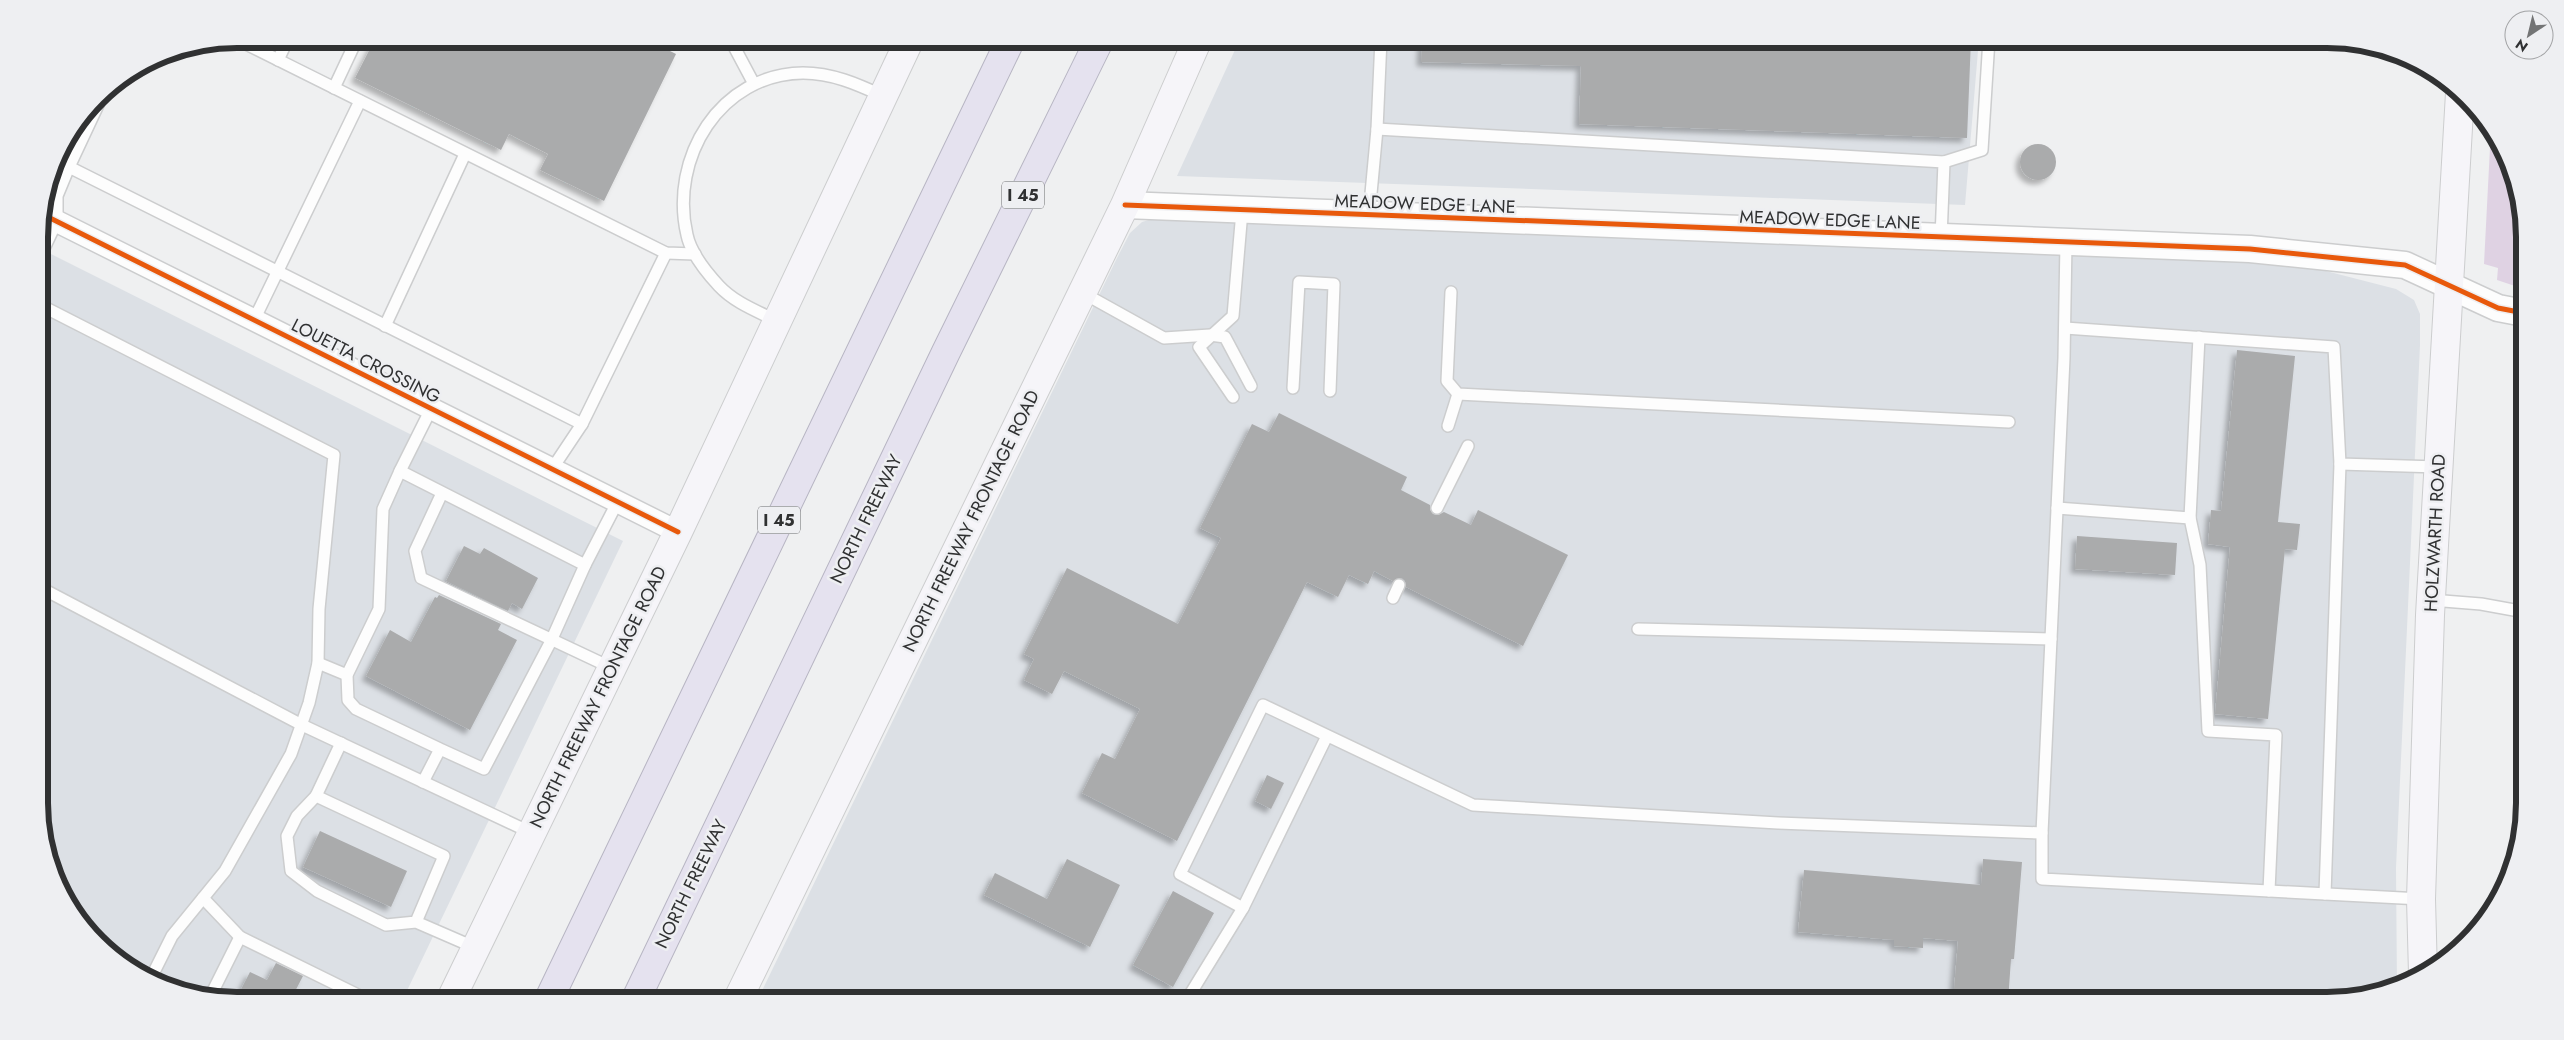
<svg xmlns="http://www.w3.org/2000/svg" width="2564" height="1040" font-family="Jost,sans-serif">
<defs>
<filter id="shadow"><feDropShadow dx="-4.5" dy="4.5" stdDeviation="2.5" flood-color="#0004"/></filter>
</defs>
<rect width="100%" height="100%" fill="#eff0f1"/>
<g fill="#dce0e5">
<path d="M1240,39H1979L1965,205L1177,176Z"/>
<path d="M1155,218L2283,260L2396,289L2414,300L2420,314V345L2396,868L2397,988L2340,1001H757L1117,258L1130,233L1142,222Z"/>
<path d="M39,248L623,541L402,1001H237L173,991L126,968L88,934L59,891L42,842Z"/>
</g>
<path fill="#dfd2e3" d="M2491,128L2510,161L2524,210V289L2497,280L2498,268L2484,264Z"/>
<g fill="#aaabac" filter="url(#shadow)">
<path d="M375,39H661L658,45L676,54L604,201L540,170L548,154L509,134L501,150L355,78Z"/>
<path d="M1422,39H1971L1967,138L1579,124L1581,66L1421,62Z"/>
<circle cx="2038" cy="162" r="18"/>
<path d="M2237,350L2295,356L2278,522L2300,524L2297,550L2285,549L2268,719L2215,714L2230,547L2208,544L2211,510L2221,511Z"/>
<path d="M1279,413L1407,477L1401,490L1430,505V509L1433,514L1438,515L1444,512L1471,525L1478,510L1568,555L1523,646L1406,587L1405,581L1402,578L1393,581L1374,571L1368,584L1349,575L1338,597L1307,582L1177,841L1082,793L1102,753L1115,759L1140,709L1064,671L1052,694L1024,680L1034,659L1024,654L1067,568L1178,624L1221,538L1200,528L1252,424L1269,432Z"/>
<path d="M2077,536L2177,543L2175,575L2075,569Z"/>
<path d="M464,546L480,554L484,548L538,578L522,609L512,603L508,611L446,581Z"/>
<path d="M439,595L501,624L498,630L517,640L470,730L366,676L390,630L411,642L435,597L437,598Z"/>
<path d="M1267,775L1284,783L1271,809L1255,801Z"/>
<path d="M320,831L407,871L391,907L303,867Z"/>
<path d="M1067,859L1120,885L1090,947L984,895L995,873L1047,899Z"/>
<path d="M1983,859L2022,862L2014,959H2011L2008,1001H1953L1958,941L1923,938V948L1894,946V940L1798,932L1804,870L1981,885Z"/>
<path d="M1173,891L1214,913L1173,987L1133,965Z"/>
<path d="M276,963L303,976L290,1001H235L250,972L267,980Z"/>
</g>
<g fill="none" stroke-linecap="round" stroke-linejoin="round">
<g stroke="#cccdce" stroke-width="14">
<g id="service">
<path d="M236,39L666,253L695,254"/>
<path d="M730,39L754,84"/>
<path d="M278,60L288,39"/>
<path d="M106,88L69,167L582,424"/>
<path d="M334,88L357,39"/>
<path d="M1377,129L1944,162L1941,238"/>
<path d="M1944,162L1982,150L1989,39"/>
<path d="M1369,215L1377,129L1381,39"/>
<path d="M39,259L57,221V196L69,167"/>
<path d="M1451,292L1447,381L1458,394L2009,422"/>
<path d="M1083,293L1164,338L1210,335L1225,337L1251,386"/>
<path d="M40,305L334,455L319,609L318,663L309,703L291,754L225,871L172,936L150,980"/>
<path d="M254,320L360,101"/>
<path d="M777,321C757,311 735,303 719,286C706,272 691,254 687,235C669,158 720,74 803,73C832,73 857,84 883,96"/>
<path d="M385,326L465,154"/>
<path d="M2065,328L2334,347L2340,464L2438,467"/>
<path d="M1293,388L1299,282L1334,284L1330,391"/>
<path d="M1233,397L1199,347L1233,316L1242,211"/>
<path d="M1448,426L1458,394"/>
<path d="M552,469L582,424L666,253"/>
<path d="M400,471L431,409"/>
<path d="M442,493L415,551L421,578L612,668"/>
<path d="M1437,508L1468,446"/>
<path d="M2057,508L2190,518L2200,565L2208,731L2276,735L2269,891"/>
<path d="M2190,518L2199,337"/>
<path d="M585,565L618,501"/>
<path d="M41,588L302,725L532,833"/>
<path d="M1393,598L1399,585"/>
<path d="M2431,600L2481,604L2525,612"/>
<path d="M1638,629L2051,639"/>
<path d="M318,663L347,675"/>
<path d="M1327,736L1243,908L1180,874L1263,705L1473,805L1778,823L2042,833L2064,358L2066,242"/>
<path d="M423,782L440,749L484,769L551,641L585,565L400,471L383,509L379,609L347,675L348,700L356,709L440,749"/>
<path d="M316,796L341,743"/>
<path d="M2042,833V879L2421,899"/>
<path d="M2325,894L2340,464"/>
<path d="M203,898L240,937"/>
<path d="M416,922L444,856L316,796L297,816L287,836L291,871L317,891L386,925L416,922L476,948"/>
<path d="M210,997L240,937L370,1001"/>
<path d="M1186,1001L1243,908"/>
</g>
</g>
<g stroke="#cccdce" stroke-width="24">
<path id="minor" d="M42,214L678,532"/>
</g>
<g stroke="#cccdce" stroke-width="29">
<path id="tertiary" d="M1125,205L2250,249L2405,265L2498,308L2524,313"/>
</g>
<g stroke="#cccdce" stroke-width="30">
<g id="secondary">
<path d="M2423,974L2421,899L2430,615L2460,93"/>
<path d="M450,1001L678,532L910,39"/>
<path d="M737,1001L1125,205L1198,39"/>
</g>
</g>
<g stroke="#b7b5c3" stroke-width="30">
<g id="motorway">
<path d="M548,1001L1011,39"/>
<path d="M635,1001L946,352L1100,39"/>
</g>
</g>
<use href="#service" stroke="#fdfdfd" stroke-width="11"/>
<use href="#minor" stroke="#fdfdfd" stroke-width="21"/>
<use href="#tertiary" stroke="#fdfdfd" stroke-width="26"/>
<use href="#secondary" stroke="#f6f5f9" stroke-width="28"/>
<use href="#motorway" stroke="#e5e2ef" stroke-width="28"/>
<g stroke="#eeeff2" stroke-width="8">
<g id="cycleway">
<path d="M1125,205L2250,249L2405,265L2498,308L2524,313"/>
<path d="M42,214L678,532"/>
</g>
</g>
<use href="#cycleway" stroke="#e8590c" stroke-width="5"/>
</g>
<g text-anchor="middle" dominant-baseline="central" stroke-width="5" stroke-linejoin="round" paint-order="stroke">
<g fill="#eeeff2" stroke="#696a6c" stroke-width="1">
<rect x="1002" y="181.5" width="42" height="27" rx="4"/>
<rect x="758" y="506.5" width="42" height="27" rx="4"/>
</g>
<g font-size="16" font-weight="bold" fill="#303132">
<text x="1023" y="195">I 45</text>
<text x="779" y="520">I 45</text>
</g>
<g font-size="18" fill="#303132" stroke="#eeeff2">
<text transform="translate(1425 204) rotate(2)">MEADOW EDGE LANE</text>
<text transform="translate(1830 220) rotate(2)">MEADOW EDGE LANE</text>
<text transform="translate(366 361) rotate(27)">LOUETTA CROSSING</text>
<text transform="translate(866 519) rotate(-64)">NORTH FREEWAY</text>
<text transform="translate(971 521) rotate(-64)">NORTH FREEWAY FRONTAGE ROAD</text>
<text transform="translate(2435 533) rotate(-87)">HOLZWARTH ROAD</text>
<text transform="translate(598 697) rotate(-64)">NORTH FREEWAY FRONTAGE ROAD</text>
<text transform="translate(691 884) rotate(-64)">NORTH FREEWAY</text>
</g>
</g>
<path d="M0 0H2564V1040H0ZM237 48H2327A189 189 0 0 1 2516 237V803A189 189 0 0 1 2327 992H237A189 189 0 0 1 48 803V237A189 189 0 0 1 237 48Z" fill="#eeeff2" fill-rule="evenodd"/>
<path fill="none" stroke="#303132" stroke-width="6" d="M237 48H2327A189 189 0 0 1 2516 237V803A189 189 0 0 1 2327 992H237A189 189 0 0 1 48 803V237A189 189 0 0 1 237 48Z"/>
<g transform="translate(2529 35) rotate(215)"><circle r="24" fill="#eeeff2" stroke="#a2a3a5"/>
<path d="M0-4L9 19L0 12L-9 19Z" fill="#737475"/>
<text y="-8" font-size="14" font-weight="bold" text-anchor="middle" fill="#303132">N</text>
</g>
</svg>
